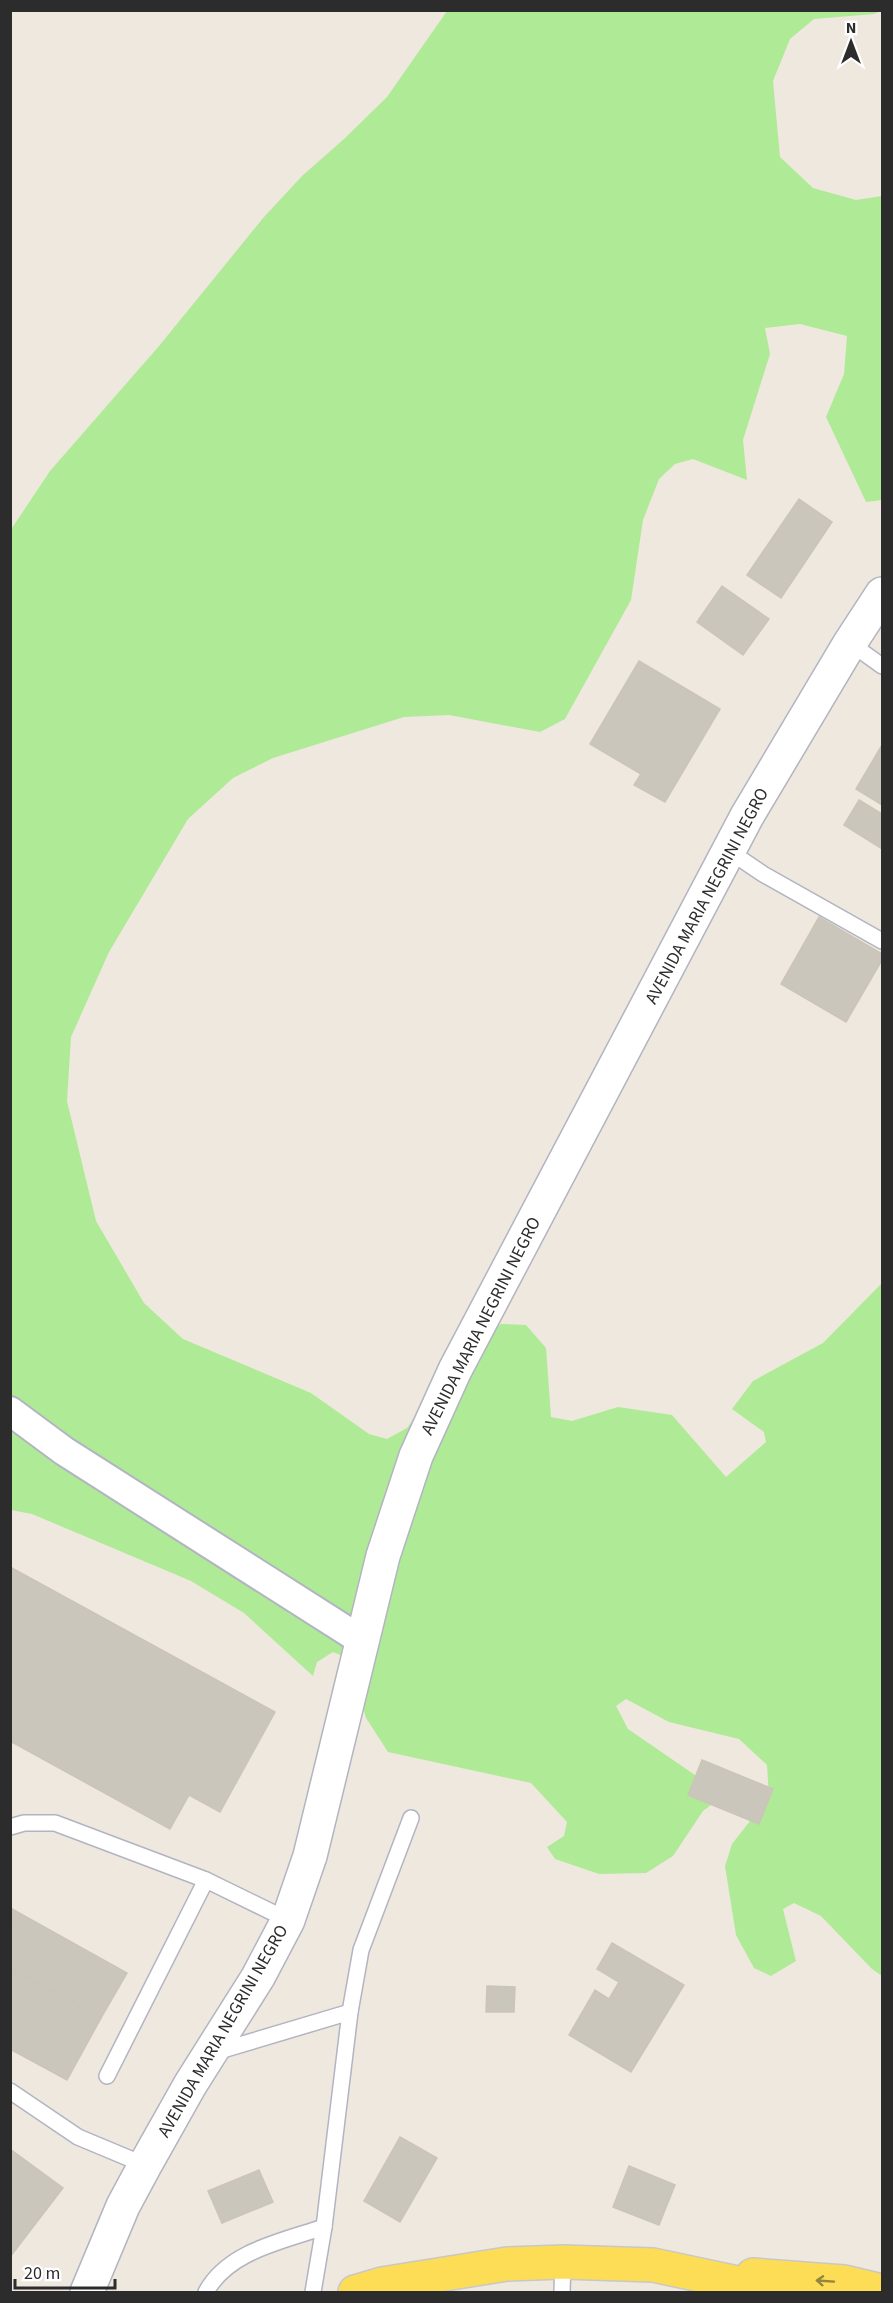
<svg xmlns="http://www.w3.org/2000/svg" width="893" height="2303" font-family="'Source Sans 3',sans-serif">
<rect width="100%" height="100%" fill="#efe8de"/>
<path fill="#afea96" d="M447,11H881L874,14L814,19L790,39L773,81L780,157L813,188L856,200L882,196V500L866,502L826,417L844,374L847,336L800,324L765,328L770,354L743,440L747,480L693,459L675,464L659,479L643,520L631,600L565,719L540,732L449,715L404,717L273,758L233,778L188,819L109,952L71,1037L67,1101L96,1221L144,1303L183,1339L311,1393L369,1434L387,1439L407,1428L476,1337L501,1324L526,1325L546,1348L551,1417L572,1421L618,1407L672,1415L726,1477L766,1442L764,1432L732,1409L753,1381L823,1343L882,1283V1976L872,1969L821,1916L794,1903L783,1909L796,1961L771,1976L754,1968L736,1935L725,1866L732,1844L769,1797L767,1765L739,1739L669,1722L626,1699L616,1706L628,1729L724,1795L703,1811L673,1856L646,1873L599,1874L555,1859L547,1847L564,1836L567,1822L531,1783L388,1752L366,1718L350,1659L333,1652L317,1662L313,1676L244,1613L191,1581L32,1514L11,1510L10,531L50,471L159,346L264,217L302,176L344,139L387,97Z"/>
<g fill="#cac6bc" stroke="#cbc5b7" stroke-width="1.5">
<path d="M799,499L832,522L781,598L747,575Z"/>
<path d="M722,586L769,619L743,655L697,622Z"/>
<path d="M639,661L720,709L665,802L634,785L641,774L590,744Z"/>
<path d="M882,745V805L856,789Z"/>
<path d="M859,800L882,814V849L844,825Z"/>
<path d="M819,917L882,954V960L846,1022L781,984Z"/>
<path d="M10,1567L275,1712L220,1812L189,1795L170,1829L10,1741Z"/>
<path d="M702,1760L773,1789L759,1824L688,1795Z"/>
<path d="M12,1909L127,1973L101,2018L10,1968Z"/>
<path d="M612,1943L684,1985L631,2072L569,2035L595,1990L609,1999L619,1982L597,1969Z"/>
<path d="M10,1968L101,2018L67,2080L10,2049Z"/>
<path d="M487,1986L515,1987L514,2012H486Z"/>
<path d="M400,2137L437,2158L400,2222L364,2201Z"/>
<path d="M10,2149L63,2188L10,2257Z"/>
<path d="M629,2166L675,2185L659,2225L613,2207Z"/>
<path d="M259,2170L273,2202L222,2223L208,2191Z"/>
</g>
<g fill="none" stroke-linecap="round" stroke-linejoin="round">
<g stroke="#b2b4c1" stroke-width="18">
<g id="service">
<path d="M850,643L882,666"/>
<path d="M729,851L763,874L882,941"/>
<path d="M10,1827L24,1823H55L206,1880L288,1920"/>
<path d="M216,2052L350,2012"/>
<path d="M107,2076L206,1880"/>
<path d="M10,2091L78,2137L145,2165"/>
<path d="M206,2292C228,2251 283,2241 324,2227"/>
<path d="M313,2292L324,2227L350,2012L361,1950L411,1818"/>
<path d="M562,2292L563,2262"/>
</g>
</g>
<g stroke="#b2b4c1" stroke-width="32">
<path id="minor" d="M10,1411L64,1451L361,1640"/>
</g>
<g stroke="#b2b4c1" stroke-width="36">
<path id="tertiary" d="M87,2292L123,2206L145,2165L190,2085L258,1977L288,1920L310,1856L383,1556L416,1456L455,1370L747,816L850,643L882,594"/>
</g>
<g stroke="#c8c8c8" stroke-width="36">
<g id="primary">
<path d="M753,2275L844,2282L882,2291"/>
<path d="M355,2292L382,2284L507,2264L563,2262L653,2265L780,2292"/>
</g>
</g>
<use href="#service" stroke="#fff" stroke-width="15"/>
<use href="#minor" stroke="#fff" stroke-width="28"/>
<use href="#tertiary" stroke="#fff" stroke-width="33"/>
<use href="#primary" stroke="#fddd55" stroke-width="33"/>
</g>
<defs><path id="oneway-shaft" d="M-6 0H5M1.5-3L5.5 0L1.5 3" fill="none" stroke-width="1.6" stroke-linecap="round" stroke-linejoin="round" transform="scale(1.5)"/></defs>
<use stroke="#948440" href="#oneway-shaft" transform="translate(825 2281) rotate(-176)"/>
<g text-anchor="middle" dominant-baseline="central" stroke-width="4.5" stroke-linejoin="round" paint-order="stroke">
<g font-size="18" fill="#2c2c2c" stroke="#fff">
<text transform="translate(707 896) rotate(-62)">AVENIDA MARIA NEGRINI NEGRO</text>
<text transform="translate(481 1326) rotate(-63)">AVENIDA MARIA NEGRINI NEGRO</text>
<text transform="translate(223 2031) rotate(-60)">AVENIDA MARIA NEGRINI NEGRO</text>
</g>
</g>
<rect width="893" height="2303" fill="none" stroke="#2c2c2c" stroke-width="24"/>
<g transform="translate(851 42)" stroke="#ffffff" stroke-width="4.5" paint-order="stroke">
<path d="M0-4.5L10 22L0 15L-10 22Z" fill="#2c2c2c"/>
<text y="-9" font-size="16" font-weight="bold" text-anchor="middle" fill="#2c2c2c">N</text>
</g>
<path d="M15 2279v9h100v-9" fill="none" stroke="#2c2c2c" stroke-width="3"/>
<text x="24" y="2279" font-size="18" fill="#2c2c2c" stroke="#ffffff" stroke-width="4.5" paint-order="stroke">20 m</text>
</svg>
